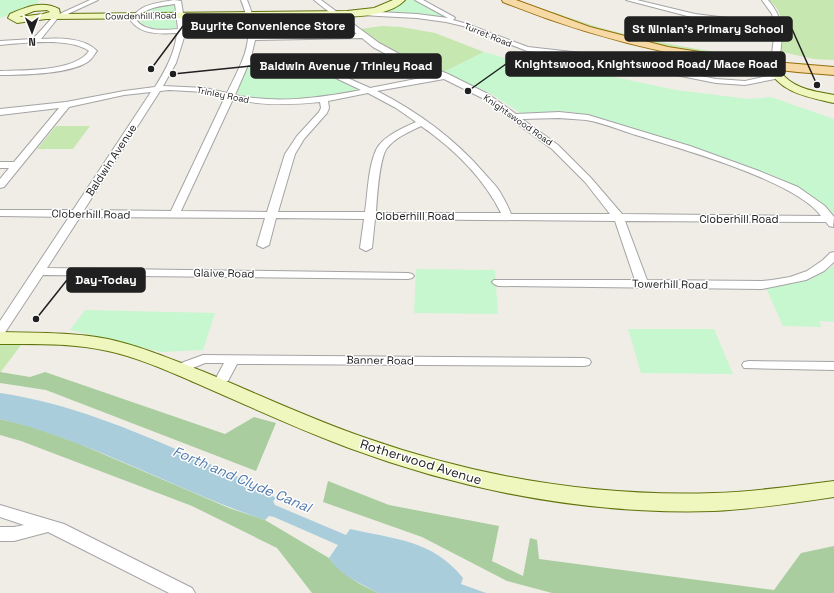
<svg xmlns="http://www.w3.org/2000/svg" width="834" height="593" font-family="'Space Grotesk',sans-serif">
<rect width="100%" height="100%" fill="#f0ede7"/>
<g fill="#c7e7b0">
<path d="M769,0H834V60L814,59L782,52C781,30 788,17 769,0Z"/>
<path d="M554,12C613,35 675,46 737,55L742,60L645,43L545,14Z"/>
<path d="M382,26L401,27L435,33L484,52L444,72L388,50L360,29Z"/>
<path d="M56,126H90L73,149H37Z"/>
<path d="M0,345H21L0,373Z"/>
</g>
<g fill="#a9cd9e">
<path d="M0,372L30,377L45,372L225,434L254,417L276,423L256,471L46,390L0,383Z"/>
<path d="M0,419L29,426L75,442L229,508L265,520L329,558C340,574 361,585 378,593H312L277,548L192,506L21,441L0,435Z"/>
<path d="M328,481L389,505L499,526L492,561L523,576L530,538L537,540L539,559L774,590L801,553L834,546V593H552L507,581L422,537L323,502Z"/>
</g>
<g fill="#c7f7ce">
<path d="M0,0H39L37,5L0,18Z"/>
<path d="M407,0H413L448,19L377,13L396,7Z"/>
<path d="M174,4L178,13L176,14L143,13L147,10Z"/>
<path d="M176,18V29C161,30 149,30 138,20Z"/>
<path d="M484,52L519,62L586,71L676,90L749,99L771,97L834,119V217L828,207L782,179L708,152L573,112L556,111L522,114L490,93L444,72Z"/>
<path d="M251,65C290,60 324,71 358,89L356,91C321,98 286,103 250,97C245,96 239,96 236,92L248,67Z"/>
<path d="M834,265V322L819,321L822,327L783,326L766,288C790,285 815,281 834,265Z"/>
<path d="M416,269L495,270L498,314L414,313Z"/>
<path d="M85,310L215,313L203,350L160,352L70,330Z"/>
<path d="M628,329H714L733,374L641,373Z"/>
</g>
<path fill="#aacddb" d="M0,393C68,403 130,429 192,456C220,469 251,481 276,498L273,501L275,505L346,535L350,529C394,539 433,540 463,578L461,584L486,593H378L348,577L335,566L329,558L338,545L274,517L269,516L265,520C175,490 93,441 0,419Z"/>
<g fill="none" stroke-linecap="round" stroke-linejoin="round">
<g stroke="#a4a4a4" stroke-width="2">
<g id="street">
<path d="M90,0H98L57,19L41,39C58,38 84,37 97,51C95,53 93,57 91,59C77,74 21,75 0,75V71C23,70 75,72 89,51C70,37 23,43 0,45V41L33,39L53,17Z"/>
<path d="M174,0L181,1L186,31L176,63L163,86L205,88L227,93C244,58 257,39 241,0H247C252,12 255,23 256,36L357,34L314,0H321L379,43L403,56L448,74L488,94L516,114L559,112L588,115L690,146L759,171L798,187L825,206L834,217L833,227L829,226L826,222L625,221L647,280L762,281L772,280L790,277L807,271L823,260L830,253L834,252V262L824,271L806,280L762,289L498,286L494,284L492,282L494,280H635L615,221L375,219L372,248L366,251L360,248L364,219L276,218L269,245L263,248L257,245L265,218L80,217L47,268L408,273L412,274L414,276L412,278L408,279L43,275L4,334L0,335V321L69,217L0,216V210H73L151,92L124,95L69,107L4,187L0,188V179L9,168H0V162H14L59,108L0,115V109L66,102L124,91L155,87C165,71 175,53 177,33C161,34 141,35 131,21C137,4 158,3 174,0ZM175,4L178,29C165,30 146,32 137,21C142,7 162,6 175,4ZM362,38L373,47L397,60L436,75L370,88L323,67L288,61H250L255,40ZM248,65H288L321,71L361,90C319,98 277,104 235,95ZM444,79L482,98L552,149L585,182L610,214H511C508,206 504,199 500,192C496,185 489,179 484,173C454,138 418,112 377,91ZM169,90L205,92L225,97L171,211L84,210L160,91ZM368,93L396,108L416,122C403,128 385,135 377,148C368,166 368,192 365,212H278L295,154L304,139L327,113L329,108L328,101ZM233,99C262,106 291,105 320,102L321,108L319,112L297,136L285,154L267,212L181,211ZM559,118C568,119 577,119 586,120C604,123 622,131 639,136C682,149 796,181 821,216L622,214L591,178L558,145L522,119ZM421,126C454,149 483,177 501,213H376C377,198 379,159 387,148C396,137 409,132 421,126Z"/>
<path d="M415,0H423L454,17L455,18L453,20L467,24L528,47L590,54L716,79L745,81L777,74L781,76L780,78L745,85L716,83L590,58L527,51L463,26L446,22L417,18L360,15L357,13L360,11L417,14L448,18Z"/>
<path d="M626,0H637L695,14L775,24L772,14L762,0H768C784,19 783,31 780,55L777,59L776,66L772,68L768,66L769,58L772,54L775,29L695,18Z"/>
<path d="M203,355L584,358L589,359L591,362L589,365L584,366L237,364L228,381L223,382L218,381L216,378L224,363H205L183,372L178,373L173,372L171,369L173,366Z"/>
<path d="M749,361L834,362V370L744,368L742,365L744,362Z"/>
<path d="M0,505L64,524L192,588L195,593H169L48,532L14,541H0V527H14L24,525L0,517Z"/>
</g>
</g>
<g stroke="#61730b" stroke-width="2">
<g id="secondary">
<path d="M393,0H405C392,14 364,16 347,17L46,19L17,23L8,18L10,14C26,7 42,0 59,9L60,14L347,11L374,8ZM47,10L50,12L43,14L19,17L34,11Z"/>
<path d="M772,63L776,64C779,68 781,73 785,77C797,89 817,92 834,95V103C808,97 779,93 767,66Z"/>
<path d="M0,332C36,333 72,332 108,339C140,346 171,359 202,371C256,393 310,419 366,438C477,477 595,497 714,493C754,492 794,486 834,481V497C794,503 754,509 714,511C589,515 465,491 349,448C295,428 242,403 189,380C163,369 136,357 108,351C73,343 36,344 0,344Z"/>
</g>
</g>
<g stroke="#946e08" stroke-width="2">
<path id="primary" d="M502,0H516L590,27L668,47L751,60L834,67V75C715,66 614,47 503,2Z"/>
</g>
<use href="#street" fill="#fff" fill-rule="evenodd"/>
<use href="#secondary" fill="#f0f7be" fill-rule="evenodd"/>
<use href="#primary" fill="#f7d9a5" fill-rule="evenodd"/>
</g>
<g text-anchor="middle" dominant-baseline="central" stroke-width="3" stroke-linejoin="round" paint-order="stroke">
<g font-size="9" fill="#202020" stroke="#fff">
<text transform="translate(141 16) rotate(-1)">Cowdenhill Road</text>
<text transform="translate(488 35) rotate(22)">Turret Road</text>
<text transform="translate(223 95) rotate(11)">Trinley Road</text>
<text transform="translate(518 120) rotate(35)">Knightswood Road</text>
</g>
<g font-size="11" fill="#202020" stroke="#fff">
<text transform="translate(111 160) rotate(-57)">Baldwin Avenue</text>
<text transform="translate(91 214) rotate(1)">Cloberhill Road</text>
<text x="415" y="216">Cloberhill Road</text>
<text x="739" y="219">Cloberhill Road</text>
<text transform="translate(224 273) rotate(1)">Glaive Road</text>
<text transform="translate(670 284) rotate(1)">Towerhill Road</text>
<text transform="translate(380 360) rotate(1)">Banner Road</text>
</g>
<g font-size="13" fill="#202020" stroke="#fff">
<text transform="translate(421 462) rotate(17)">Rotherwood Avenue</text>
</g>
<g font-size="14" font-style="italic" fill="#5178ab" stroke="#fff">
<text transform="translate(242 479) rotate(23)">Forth and Clyde Canal</text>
</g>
</g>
<path fill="none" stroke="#202020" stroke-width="1.5" d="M151 69L183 26M817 85L792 29M468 91L506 64M173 74L251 66M36 319L67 280"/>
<g fill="#202020" stroke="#fff" stroke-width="1.5">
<circle cx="151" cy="69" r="4"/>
<circle cx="817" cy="85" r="4"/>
<circle cx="468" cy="91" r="4"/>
<circle cx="173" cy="74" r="4"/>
<circle cx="36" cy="319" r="4"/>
</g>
<g fill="#202020" stroke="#202020" stroke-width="1.5">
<rect x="183" y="14" width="171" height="24" rx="4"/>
<rect x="625" y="17" width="167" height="24" rx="4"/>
<rect x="506" y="52" width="279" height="24" rx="4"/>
<rect x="251" y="54" width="190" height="24" rx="4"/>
<rect x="67" y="268" width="78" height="24" rx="4"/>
</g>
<g font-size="12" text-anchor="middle" font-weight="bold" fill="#fff">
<text x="268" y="30">Buyrite Convenience Store</text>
<text x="708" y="33">St Ninian's Primary School</text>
<text x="646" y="68">Knightswood, Knightswood Road/ Mace Road</text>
<text x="346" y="70">Baldwin Avenue / Trinley Road</text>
<text x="106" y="284">Day-Today</text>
</g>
<g transform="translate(32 32) rotate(179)" stroke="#ffffff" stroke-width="3" paint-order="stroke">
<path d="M0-3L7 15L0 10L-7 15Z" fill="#202020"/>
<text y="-6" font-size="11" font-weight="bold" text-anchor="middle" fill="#202020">N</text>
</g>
</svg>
